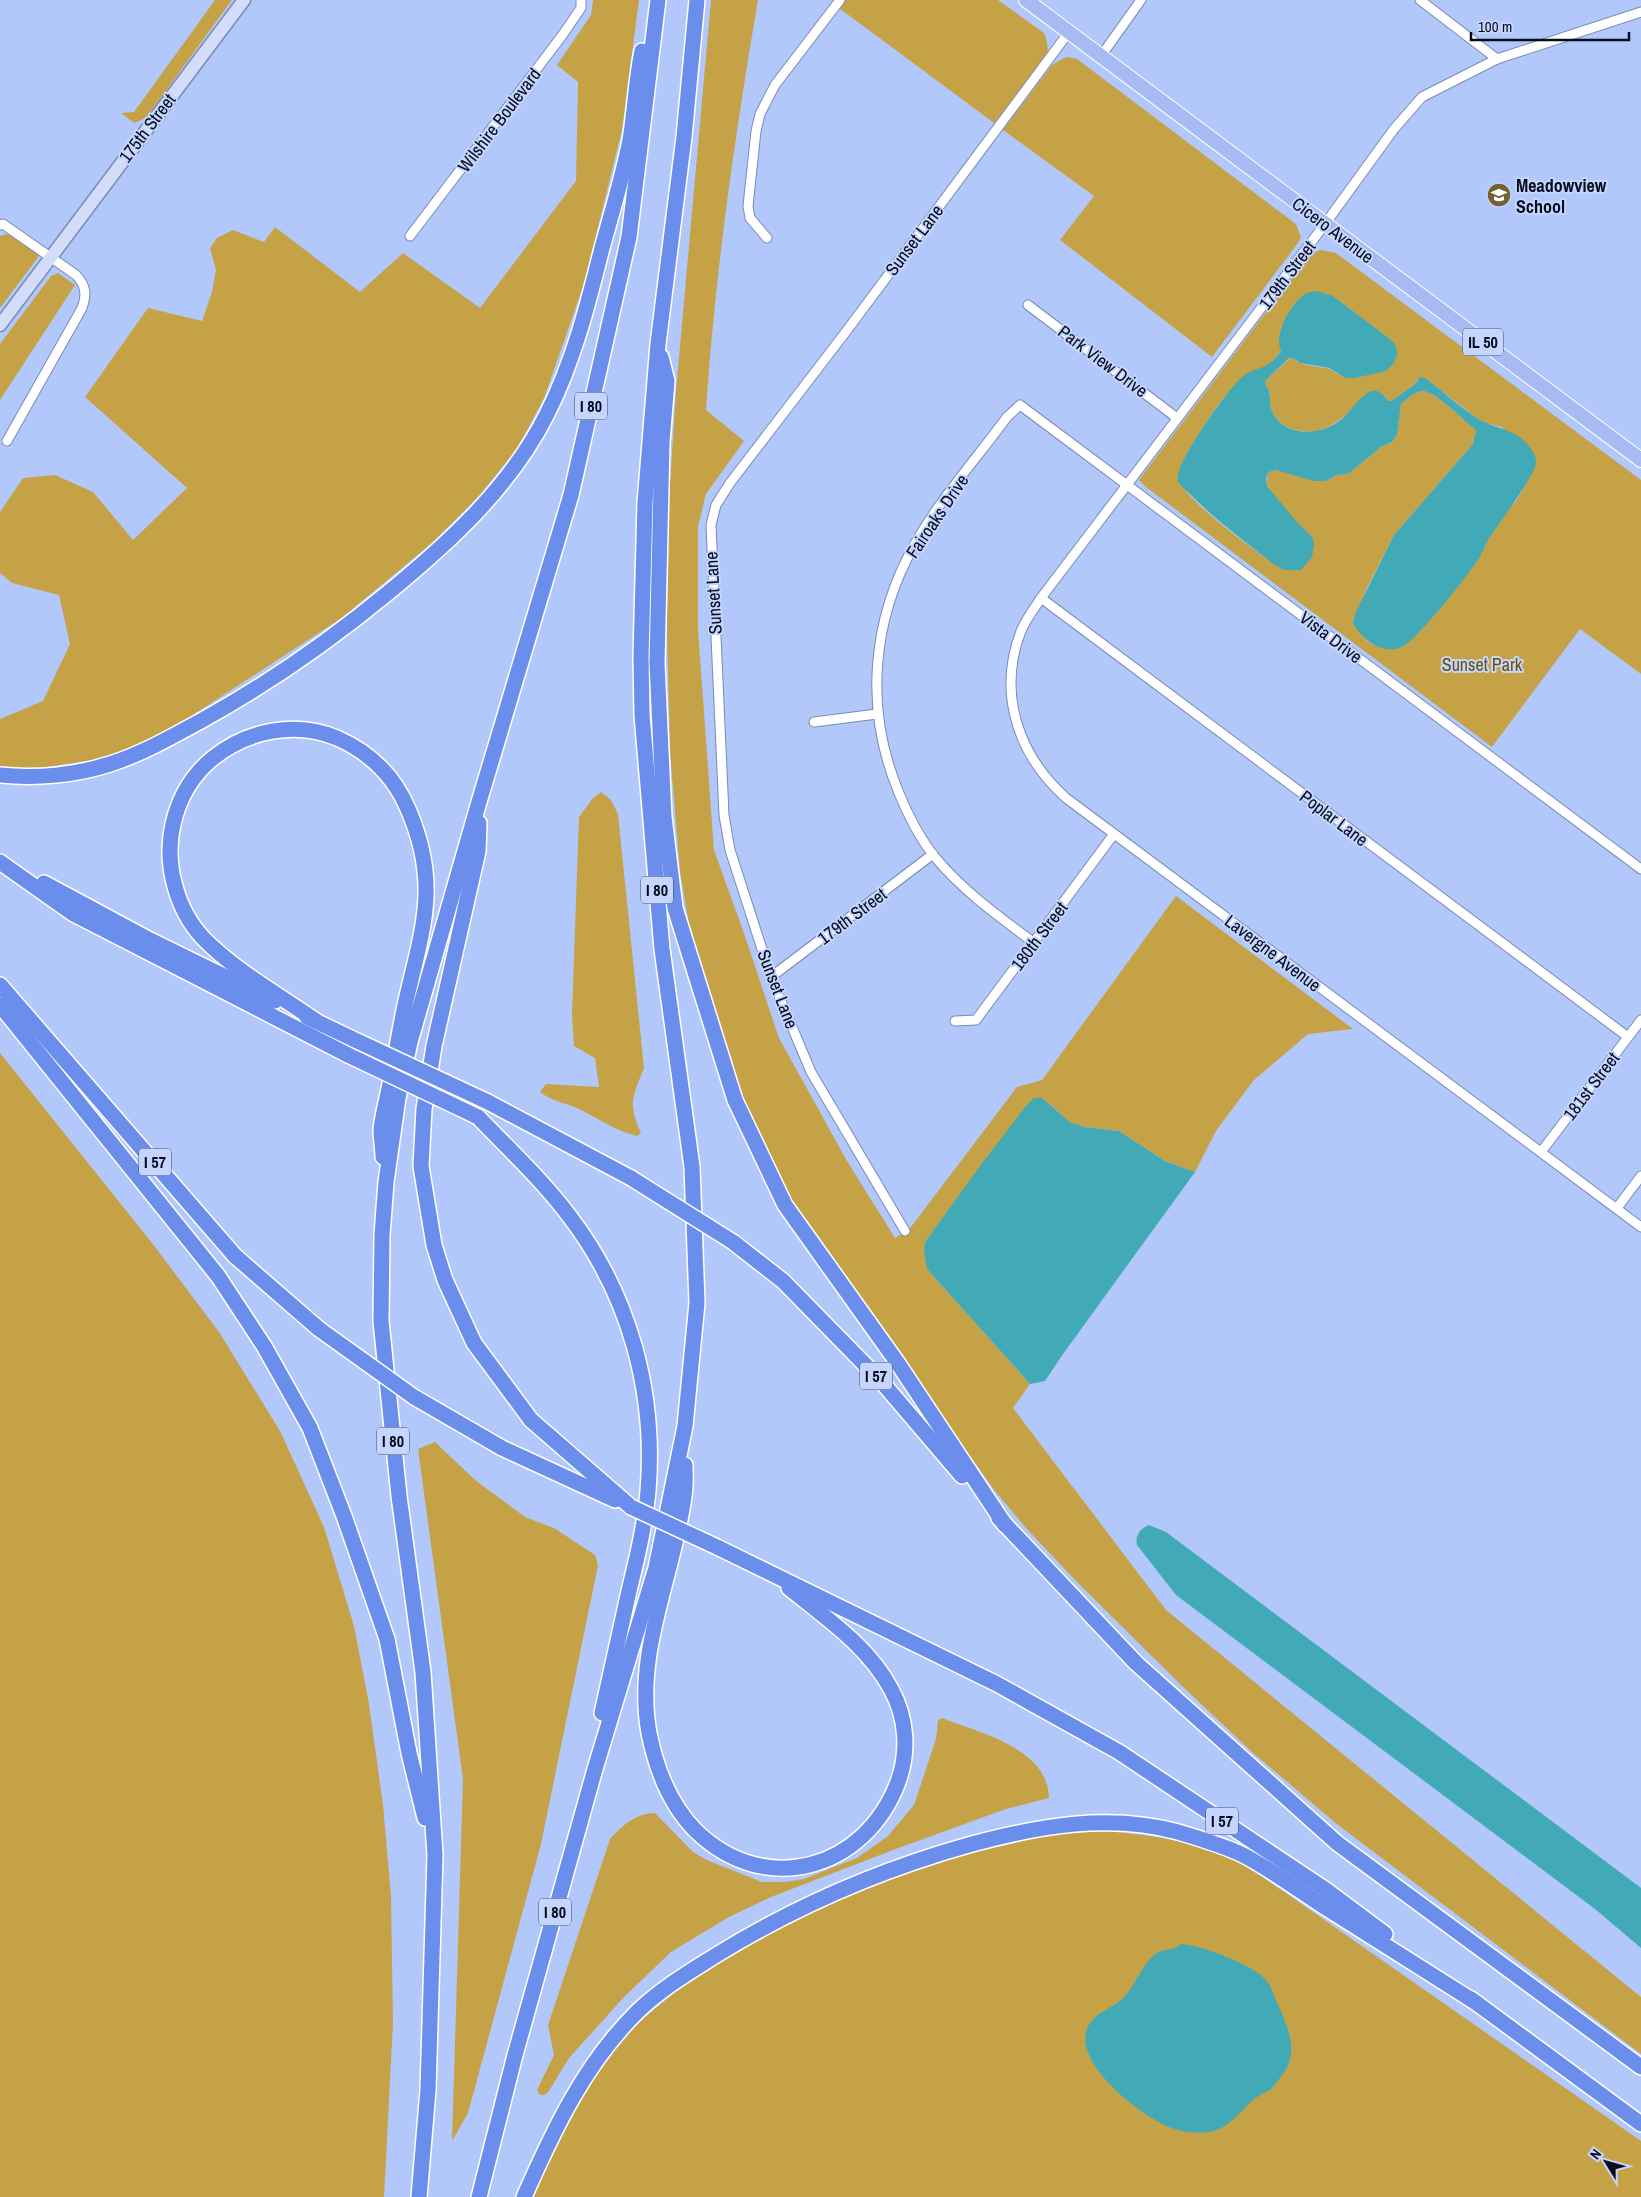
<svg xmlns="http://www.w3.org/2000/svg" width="1641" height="2197" font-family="'Archivo Narrow',sans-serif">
<rect width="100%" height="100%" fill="#b2c8fa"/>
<g fill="#c6a246" fill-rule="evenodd">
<path d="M215,0H232L146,118L134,123L121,113L134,112Z"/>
<path d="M593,0H639L622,130L584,284L544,398L517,449L478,497L433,542L343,617L190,717L134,748L94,760L32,769L0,767V719L43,701L70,644L59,595L12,583L0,573V512L23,478L55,475L93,492L133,540L187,488L85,397L148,308L202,321L212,292L216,270L210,248L217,238L233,230L264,242L275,227L360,292L403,253L480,308L576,181L578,82L557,65L591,15Z"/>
<path d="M711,0H758C735,135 715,273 706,410L744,441L706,494L698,526V630L714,850L745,936L779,1038L847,1161L895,1238L911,1227L1017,1087L1042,1080L1176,896L1353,1029L1308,1034L1253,1081L1216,1131L1195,1172L1165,1161L1119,1131L1084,1127L1069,1122L1051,1105L1025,1107L925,1242L927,1269L1030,1384L1013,1408L1166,1610L1641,1997V2054L1338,1825L1252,1752L1181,1685L1078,1583L1026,1528L996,1492L912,1377L789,1201L736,1089L691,936L680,872L670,751L667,632L669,499L676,391Z"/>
<path d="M845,0H998L1044,33L1047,41L1048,53L994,123L839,8Z"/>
<path d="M1066,57L1077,59L1296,224L1301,237L1298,243L1212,357L1060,240L1094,196L1003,130L1052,65Z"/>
<path d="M7,234C20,240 30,244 39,256L0,308V236Z"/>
<path d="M1321,250L1336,253L1641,480V674L1580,629L1492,747L1146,487L1139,480L1295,274L1312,253ZM1333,296L1394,343C1378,362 1366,384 1339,374C1334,373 1331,368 1325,368C1314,366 1301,366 1293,358H1290L1265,381C1265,386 1268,387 1269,392C1271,398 1269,404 1272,411C1275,419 1283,426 1292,429C1321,439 1344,420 1362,398L1385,397L1388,401H1391L1414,385L1417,380L1425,378L1478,419L1488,424L1502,427L1531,474L1516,501L1511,506L1487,541L1478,559L1439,609L1419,632L1379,647L1367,641L1353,623L1367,588L1394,535L1473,444L1476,430C1464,421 1435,390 1421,391C1414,392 1407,400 1401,403L1397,435L1392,442L1381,447L1348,474L1337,475L1326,481L1275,470L1269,472C1267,477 1265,481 1268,487C1276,504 1299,525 1313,538L1284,570C1262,557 1188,502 1179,481C1173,469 1218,403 1228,393C1238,384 1251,376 1262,368L1269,366L1281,351L1279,338L1282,325Z"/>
<path d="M58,273L75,285L0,400V344L51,276Z"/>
<path d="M601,792L611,800L618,814L644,1068C633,1096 627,1103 641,1133L637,1136C616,1131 601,1120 583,1111C568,1103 555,1103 540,1092L546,1084L599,1087L595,1058L574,1046L572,1015L579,817L593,798Z"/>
<path d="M0,1053L152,1243L219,1332L280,1431L324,1527L354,1626L369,1704L383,1805L391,1896L393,2023L384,2197H0Z"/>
<path d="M435,1442L475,1480L525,1517L554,1528L595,1555L598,1565L541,1844L468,2113L452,2141L463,1779L418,1449Z"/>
<path d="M942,1718C980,1733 1048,1748 1049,1798L1006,1809L893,1850L771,1897L729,1917L671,1952L625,1996L569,2058L549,2091L545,2095H540L537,2090L554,2055L548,2025L610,1839C622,1826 636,1813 655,1813L693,1852L709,1861L762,1882H785L804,1879L857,1858L888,1836L914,1805L936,1739L938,1720Z"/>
<path d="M1104,1831C1151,1835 1194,1840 1238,1862C1253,1870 1268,1881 1283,1891L1641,2141V2197H532L559,2137L590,2079L627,2032L675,1992L733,1953L794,1917L864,1888L965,1854L1047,1834Z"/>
</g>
<g fill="#42aab7">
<path d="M1317,291L1333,296L1382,333L1394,343L1398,353L1393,364L1386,371L1355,378H1346L1329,368L1300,363L1293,358H1289L1265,381C1265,386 1268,387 1269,392C1271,398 1269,404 1272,411C1283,437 1318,436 1338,422C1350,414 1357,398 1369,392C1379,388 1383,395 1388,401H1391L1414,385L1420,377L1425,378C1443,391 1458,406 1477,418C1497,431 1518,427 1533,452C1535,454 1536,460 1536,463C1536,473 1498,525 1490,537C1485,544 1483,553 1478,560C1467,576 1415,643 1400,648C1380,654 1362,639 1353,623L1355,614L1394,535L1473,444L1476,430C1464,421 1435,390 1421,391C1414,392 1406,400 1401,404L1397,435L1392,442L1381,447L1348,474L1337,475L1326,481H1314L1275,470L1269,472L1266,478L1267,486L1297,522L1313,538L1314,544L1312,557L1301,570H1284L1273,564C1246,542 1218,522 1194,498C1189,493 1181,487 1178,481C1172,467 1228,389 1241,378C1257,364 1266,373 1281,351C1273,335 1291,303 1305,294C1308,292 1314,292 1317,291Z"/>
<path d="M1034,1098H1042L1070,1122L1084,1127L1119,1131L1165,1161L1195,1172L1063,1354L1045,1381L1030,1384L927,1269L924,1251L925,1242L983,1162L1025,1107Z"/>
<path d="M1149,1525L1166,1532L1641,1888V1948L1595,1909L1176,1595L1137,1545C1135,1535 1140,1529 1149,1525Z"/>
<path d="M1181,1944C1201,1945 1250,1964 1264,1978C1270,1983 1272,1991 1275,1998C1287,2025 1302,2052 1280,2078C1276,2083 1272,2089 1267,2092C1265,2093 1262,2093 1260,2095C1242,2106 1233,2128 1209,2132C1196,2133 1185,2133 1172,2128C1143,2118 1073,2064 1087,2029C1094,2011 1114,2009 1126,1995C1136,1984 1145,1957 1161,1951C1168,1949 1175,1950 1181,1944Z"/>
</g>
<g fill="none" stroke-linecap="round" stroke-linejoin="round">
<g stroke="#778bba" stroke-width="11">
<g id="street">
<path d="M1420,0L1497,59"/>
<path d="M1641,12L1497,59L1422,97L1394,129L1325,224L1041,598C1034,609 1026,619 1021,631C997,693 1018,755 1066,798L1641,1227"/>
<path d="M1101,56L1141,0"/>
<path d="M0,225L3,224L76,275C86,286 87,294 82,308L7,441"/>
<path d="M410,236L561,37L581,8V0"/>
<path d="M767,238L750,218L748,206L756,131L760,114L775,85L840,0"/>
<path d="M1028,305L1177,418"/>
<path d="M1041,598L1628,1037"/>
<path d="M814,722L877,714"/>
<path d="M1033,942C998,916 962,890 934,856C919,837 908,815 899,793C864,710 871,620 916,542C941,498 977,458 1007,417L1020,405L1641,869"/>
<path d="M771,977L933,854"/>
<path d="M955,1021L976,1020L1114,834"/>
<path d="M1541,1152L1641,1020"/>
<path d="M1617,1208L1641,1176"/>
<path d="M905,1231L811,1072L771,977L730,850L724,815L711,525L716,505L730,483L848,329L1069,32"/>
</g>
</g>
<g stroke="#778bba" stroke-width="15">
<path id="secondary" d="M0,325L244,0"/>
</g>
<g stroke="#fff" stroke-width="16">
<path id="primary" d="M1026,0L1641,460"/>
</g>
<g stroke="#fff" stroke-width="18">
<g id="highway">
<path d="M661,357L667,381L662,442L657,663L664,817L675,908L735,1100L785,1205L897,1362L1005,1525"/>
<path d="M0,775C36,779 76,775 110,764C144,753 175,735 206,718C271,682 332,639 389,592C451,541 511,486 547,414C573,363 588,304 602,248C612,212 623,176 630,140C635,110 636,80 642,51"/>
<path d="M479,823L478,851L434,1046L424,1109L421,1166L434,1245L445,1280L474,1343L531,1420L631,1507"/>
<path d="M0,862L72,913L348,1055"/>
<path d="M44,883L150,940L275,1001"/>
<path d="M0,985L235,1256L319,1329"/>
<path d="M0,1005L218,1276L264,1346L310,1428L344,1516L387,1639L409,1753L425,1818"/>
<path d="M307,1017L355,1040"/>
<path d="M316,1021C280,996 233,969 203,938C176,909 164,863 173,824C179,798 192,775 213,758C248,730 295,721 337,738C369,752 394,776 408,809C441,885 422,930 405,1005C400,1029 396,1054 391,1079C388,1095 383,1113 381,1129C381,1138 383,1148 383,1157"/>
<path d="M488,1102L631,1178"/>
<path d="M478,1117C509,1149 543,1181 570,1217C630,1296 656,1393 648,1491C645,1525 637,1558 629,1591C620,1632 611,1673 602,1713"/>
<path d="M733,1242L783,1281L881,1381L962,1476"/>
<path d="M414,1397L502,1448L615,1500"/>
<path d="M685,1465C685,1475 686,1486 684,1496C674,1575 634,1651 649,1733C656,1768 670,1805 696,1831C765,1898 865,1870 898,1782C909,1752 907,1718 891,1689C868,1646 826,1618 789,1588"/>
<path d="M999,1518L1136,1663L1337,1843L1641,2067"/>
<path d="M717,1547L997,1684L1119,1752L1326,1890L1385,1934"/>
<path d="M1471,1999L1641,2124"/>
<path d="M419,2197L428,2090L435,1855L423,1672L399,1496L381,1321L382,1235L386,1182L398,1098L410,1042L479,802L571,495L629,237L658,0"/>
<path d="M479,2197L515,2055L595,1769L656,1568L685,1426L697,1303L692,1167L662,949L642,715L641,657L645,503L658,344L684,137L697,0"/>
<path d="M524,2197C554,2129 585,2063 638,2011C662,1988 691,1971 718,1954C798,1905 882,1869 972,1844C1039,1826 1110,1813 1178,1832C1198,1838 1225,1846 1243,1855C1274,1871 1302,1893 1331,1911C1380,1942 1429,1973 1478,2004"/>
</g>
</g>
<use href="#street" stroke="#fff" stroke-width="9"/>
<use href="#secondary" stroke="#d3ddf9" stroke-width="12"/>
<use href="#primary" stroke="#a6bbf4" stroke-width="14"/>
<use href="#highway" stroke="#6b8eec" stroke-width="15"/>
<g stroke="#fff" stroke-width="18" stroke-linecap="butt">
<g id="highway-bridge">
<path d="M355,1040L488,1102"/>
<path d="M348,1055L478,1117"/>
<path d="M631,1178L733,1242"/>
<path d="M319,1329L414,1397"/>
<path d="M631,1507L717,1547"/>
</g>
</g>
<use href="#highway-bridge" stroke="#6b8eec" stroke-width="15"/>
</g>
<defs>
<g id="school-disc" transform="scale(1.25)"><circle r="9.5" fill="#756130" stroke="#c4d5fe"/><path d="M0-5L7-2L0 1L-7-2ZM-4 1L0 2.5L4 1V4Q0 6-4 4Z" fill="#fff"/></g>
</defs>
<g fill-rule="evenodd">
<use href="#school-disc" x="1499" y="195"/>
</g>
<g text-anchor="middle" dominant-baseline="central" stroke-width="4" stroke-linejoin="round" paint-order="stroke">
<g fill="#c4d5fe" stroke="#404861" stroke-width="1">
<rect x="1463" y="328.5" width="40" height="27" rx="4"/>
<rect x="575" y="392.5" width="32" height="27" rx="4"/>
<rect x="641" y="876.5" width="32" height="27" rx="4"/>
<rect x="139" y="1148.5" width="32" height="27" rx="4"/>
<rect x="860" y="1362.5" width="32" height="27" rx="4"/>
<rect x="377" y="1427.5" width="32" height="27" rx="4"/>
<rect x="1206" y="1807.5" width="32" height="27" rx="4"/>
<rect x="539" y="1898.5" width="32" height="27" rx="4"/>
</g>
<g font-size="16" font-weight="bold" fill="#070c1e">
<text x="1483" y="342">IL 50</text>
<text x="591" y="406">I 80</text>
<text x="657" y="890">I 80</text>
<text x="155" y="1162">I 57</text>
<text x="876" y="1376">I 57</text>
<text x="393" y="1441">I 80</text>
<text x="1222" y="1821">I 57</text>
<text x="555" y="1912">I 80</text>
</g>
<g font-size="18" fill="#070c1e" stroke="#c4d5fe">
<text transform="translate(499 120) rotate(-53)">Wilshire Boulevard</text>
<text transform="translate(147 128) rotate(-53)">175th Street</text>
<text transform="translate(1333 230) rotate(37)">Cicero Avenue</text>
<text transform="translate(914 240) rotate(-53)">Sunset Lane</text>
<text transform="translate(1287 275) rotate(-53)">179th Street</text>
<text transform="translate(1103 361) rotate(37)">Park View Drive</text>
<text transform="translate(937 516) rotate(-56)">Fairoaks Drive</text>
<text transform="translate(713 593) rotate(-93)">Sunset Lane</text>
<text transform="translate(1331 637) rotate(37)">Vista Drive</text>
<text transform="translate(1334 818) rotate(37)">Poplar Lane</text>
<text transform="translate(852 916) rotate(-37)">179th Street</text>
<text transform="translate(1039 936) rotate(-53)">180th Street</text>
<text transform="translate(1273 953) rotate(37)">Lavergne Avenue</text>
<text transform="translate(778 989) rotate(69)">Sunset Lane</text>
<text transform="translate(1591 1086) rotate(-53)">181st Street</text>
</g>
<g font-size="18" font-weight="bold" fill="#070c1e" stroke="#c4d5fe" text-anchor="start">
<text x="1516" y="185">Meadowview<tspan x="1516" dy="21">School</tspan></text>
</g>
<g font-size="18" fill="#6a5105" stroke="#c4d5fe">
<text x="1482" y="664">Sunset Park</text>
</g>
</g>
<g transform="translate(1606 2162) rotate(307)" stroke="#c4d5fe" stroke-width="4" paint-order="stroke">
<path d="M0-4L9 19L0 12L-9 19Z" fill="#070c1e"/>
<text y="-8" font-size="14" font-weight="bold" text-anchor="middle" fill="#070c1e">N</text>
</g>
<path d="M1471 32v8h158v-8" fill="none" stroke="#070c1e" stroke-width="2.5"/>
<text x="1478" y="32" font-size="15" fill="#070c1e" stroke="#c4d5fe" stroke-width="4" paint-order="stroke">100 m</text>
</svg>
